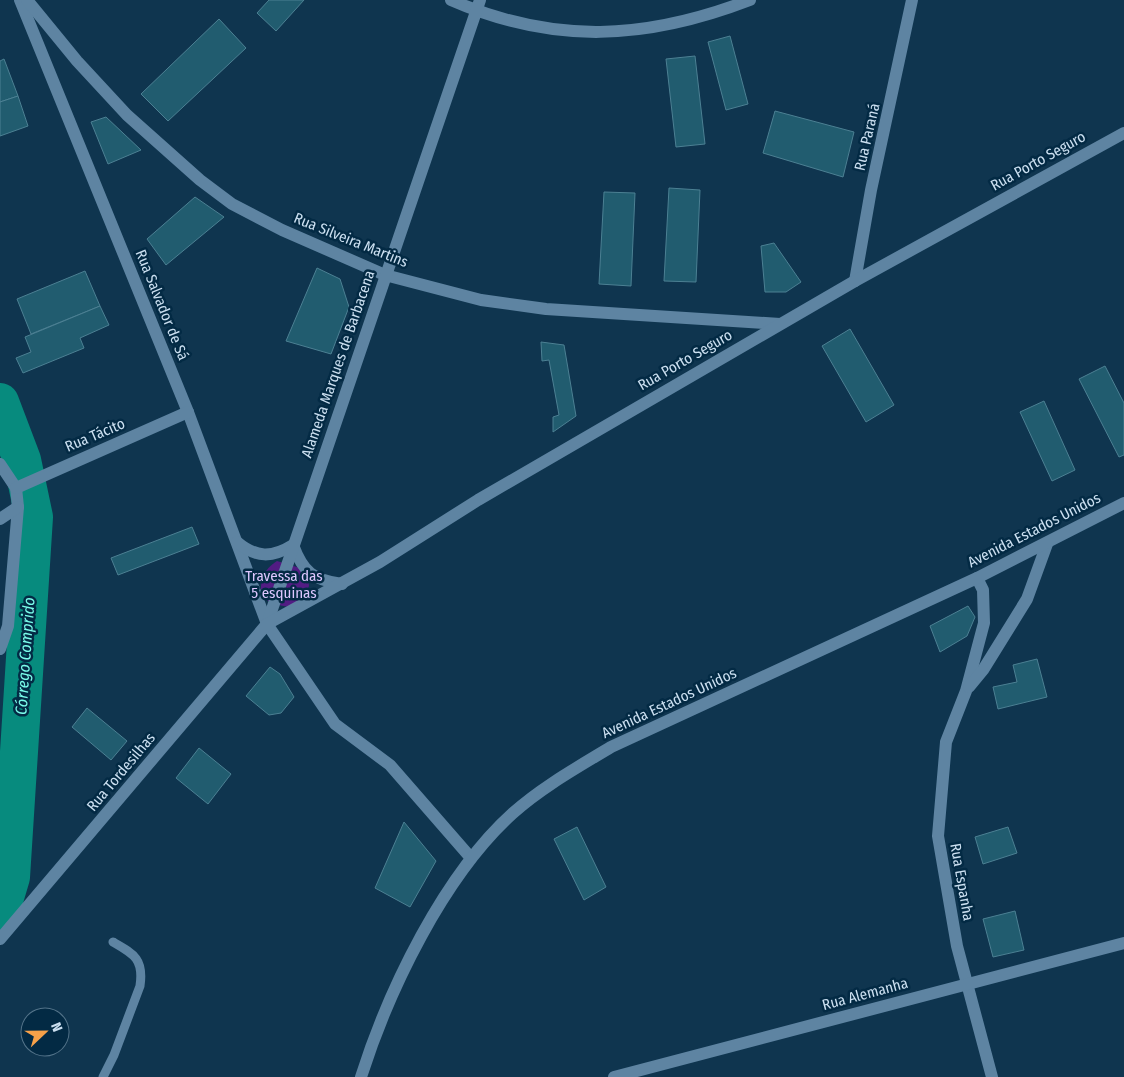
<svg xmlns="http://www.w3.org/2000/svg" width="1124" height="1077" font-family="'Fira Sans Condensed',sans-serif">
<rect width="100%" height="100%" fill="#0f354f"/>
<path fill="#521c83" d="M277,561L300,568L308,575L309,586L305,597L289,607L273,604L261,596C260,580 263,570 277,561Z"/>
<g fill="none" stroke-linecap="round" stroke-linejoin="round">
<path stroke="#078b7e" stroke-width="38" d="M0,402L22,460L34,517L11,877L0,914"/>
</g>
<g fill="#215c6f" stroke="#4c8093">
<path d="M269,0H304L276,31L257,13Z"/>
<path d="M219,19L246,48L168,121L141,94Z"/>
<path d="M730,36L748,104L726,110L708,42Z"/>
<path d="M695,56L705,144L676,147L666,59Z"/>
<path d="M4,59L18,96L0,102V61Z"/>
<path d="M18,96L28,126L0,136V102Z"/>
<path d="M775,111L854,132L843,177L763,153Z"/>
<path d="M106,117L141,150L108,164L91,122Z"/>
<path d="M669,188L700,190L696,282L664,281Z"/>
<path d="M604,192L635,193L631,286L599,284Z"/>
<path d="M195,197L224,217L166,265L147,239Z"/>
<path d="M774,243L801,282L786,292H765L761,246Z"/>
<path d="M317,268L340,279L349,307L331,354L286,341Z"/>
<path d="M85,271L100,306L31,334L17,299Z"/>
<path d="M100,306L109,325L80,338L84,348L23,373L16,358L31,352L25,337Z"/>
<path d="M850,329L894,405L866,422L822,346Z"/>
<path d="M541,342L564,345L576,416L553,432V417L559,415L549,360L542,361Z"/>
<path d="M1105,366L1124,403V455L1119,457L1079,379Z"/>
<path d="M1044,401L1075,470L1052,481L1020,412Z"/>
<path d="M192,527L199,544L118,575L111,558Z"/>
<path d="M968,606L975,617L967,636L940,652L930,626Z"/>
<path d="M1037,659L1047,697L998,709L993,687L1017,682L1013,665Z"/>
<path d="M270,667L280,674L294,697L281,713L269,715L246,696Z"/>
<path d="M87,708L127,741L111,760L72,727Z"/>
<path d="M199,748L231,774L208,804L176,778Z"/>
<path d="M404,822L436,861L410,907L375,888Z"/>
<path d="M577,827L606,887L584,900L554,839Z"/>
<path d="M1008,827L1017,853L983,864L975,837Z"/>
<path d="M1015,911L1024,950L993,957L983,919Z"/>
</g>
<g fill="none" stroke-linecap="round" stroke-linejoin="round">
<path stroke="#5e84a2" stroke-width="9" d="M103,1077L114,1055L140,986C144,959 134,954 113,942"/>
<g stroke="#5e84a2" stroke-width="12">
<path d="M20,0L188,412L267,624L335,724L390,765L471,858"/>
<path d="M27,0L77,61L127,115L200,180L232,204L282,230L385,275L481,300L546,309L780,324"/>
<path d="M451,0C554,45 646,40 750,0"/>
<path d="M855,281L871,190L912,0"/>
<path d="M0,464L16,488L18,507L8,626L0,649"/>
<path d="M16,488L188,412"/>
<path d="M0,519L18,507"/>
<path d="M237,542C256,558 272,558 293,545C303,572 313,580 342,584"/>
<path d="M977,578L983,590L984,623L966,691L946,742L938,836L957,946L992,1077"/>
<path d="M267,624L480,0"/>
<path d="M969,687L983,670L1027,599L1047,544"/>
<path d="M0,939L267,624L380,562L478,500L855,281L1124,133"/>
<path d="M614,1077L1124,943"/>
</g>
<path stroke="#5e84a2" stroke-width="12" d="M361,1077C389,989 444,875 513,813C542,787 578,767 611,747L977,578L1124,503"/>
</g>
<g text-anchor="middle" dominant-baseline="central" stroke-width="5" stroke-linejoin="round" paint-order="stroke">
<g font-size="15" fill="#cce0f1" stroke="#032a44">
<text transform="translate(867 137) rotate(-77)">Rua Paraná</text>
<text transform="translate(1038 161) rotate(-29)">Rua Porto Seguro</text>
<text transform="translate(351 240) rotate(22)">Rua Silveira Martins</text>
<text transform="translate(162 305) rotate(68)">Rua Salvador de Sá</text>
<text transform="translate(685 360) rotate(-30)">Rua Porto Seguro</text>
<text transform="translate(338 364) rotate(-71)">Alameda Marques de Barbacena</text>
<text transform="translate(95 435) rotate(-23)">Rua Tácito</text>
<text transform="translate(1034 530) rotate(-27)">Avenida Estados Unidos</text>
<text transform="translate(669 703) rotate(-25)">Avenida Estados Unidos</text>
<text transform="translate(121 772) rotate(-50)">Rua Tordesilhas</text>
<text transform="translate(962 882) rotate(80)">Rua Espanha</text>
<text transform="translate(865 994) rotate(-15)">Rua Alemanha</text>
</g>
<g font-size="15" fill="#ddc7fe" stroke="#032a44">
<text x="284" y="576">Travessa das<tspan x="284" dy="17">5 esquinas</tspan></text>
</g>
<g font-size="16" font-style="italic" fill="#7afcea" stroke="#032a44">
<text transform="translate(25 656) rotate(-86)">Córrego Comprido</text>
</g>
</g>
<g transform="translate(45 1032) rotate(68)"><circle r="24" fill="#032a44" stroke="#537389"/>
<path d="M0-4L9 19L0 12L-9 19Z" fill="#f7a149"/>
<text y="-8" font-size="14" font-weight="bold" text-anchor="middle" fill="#cce0f1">N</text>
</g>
</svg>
